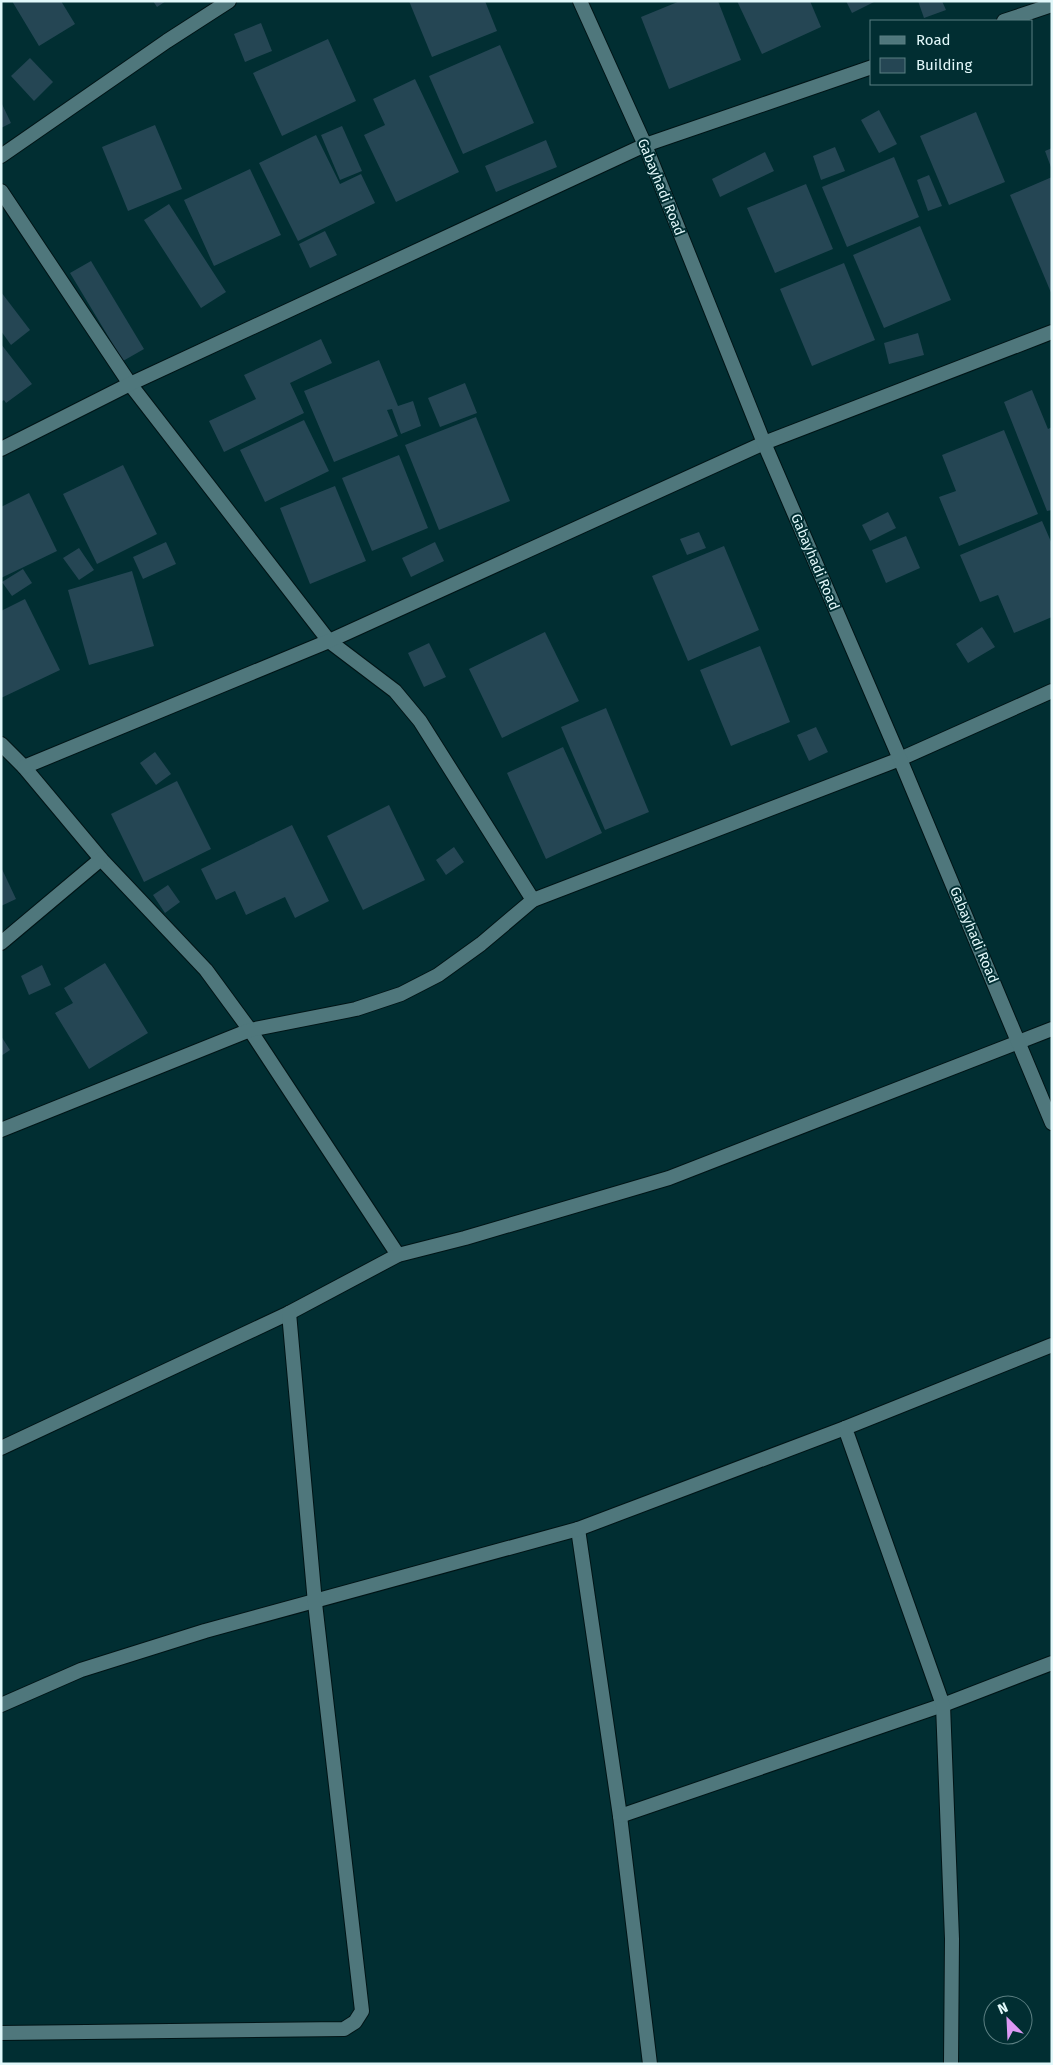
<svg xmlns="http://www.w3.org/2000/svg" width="1053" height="2065" font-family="'Fira Sans',sans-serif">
<rect width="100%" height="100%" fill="#012e32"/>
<g fill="#254654">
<path d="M12,1H61L75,24L39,46Z"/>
<path d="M153,1H166L157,7Z"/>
<path d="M409,1H485L497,31L432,57Z"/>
<path d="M680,1H718L741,60L669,89L641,17Z"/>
<path d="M737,1H810L821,27L762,54Z"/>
<path d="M846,1H876L852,13Z"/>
<path d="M918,1H942L946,10L924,18Z"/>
<path d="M261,23L272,51L245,62L234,34Z"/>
<path d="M328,39L356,101L282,136L253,73Z"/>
<path d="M500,45L534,123L463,154L429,76Z"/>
<path d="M30,58L53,82L34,101L11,76Z"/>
<path d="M415,79L459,172L396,202L364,135L385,125L373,99Z"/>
<path d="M1,102L11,123L1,128Z"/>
<path d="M879,110L897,144L879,153L861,120Z"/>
<path d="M976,112L1005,182L949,205L920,136Z"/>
<path d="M155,125L182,189L128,211L102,147Z"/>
<path d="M342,126L362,171L340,180L321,135Z"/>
<path d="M316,135L340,184L361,174L375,203L298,241L259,163Z"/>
<path d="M546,140L557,167L496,192L485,166Z"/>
<path d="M835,147L845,171L821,180L813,156Z"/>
<path d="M1052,148V170L1045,151Z"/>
<path d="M765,152L774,171L720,197L712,179Z"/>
<path d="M894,157L919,217L847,247L822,187Z"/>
<path d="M250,169L281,235L214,266L184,200Z"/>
<path d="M929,175L942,206L928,211L917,180Z"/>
<path d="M1052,177V295L1010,195Z"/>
<path d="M806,184L833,249L775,273L747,208Z"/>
<path d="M169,204L226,292L201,308L144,220Z"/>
<path d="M920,226L951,300L884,328L853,255Z"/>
<path d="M325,231L337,255L310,268L299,244Z"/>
<path d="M91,261L144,349L123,361L70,273Z"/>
<path d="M844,263L875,340L812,366L780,289Z"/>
<path d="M1,292L30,330L11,345L1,331Z"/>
<path d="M918,333L924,355L889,364L884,343Z"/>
<path d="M321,339L332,363L290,383L304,413L224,452L209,421L256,399L244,375Z"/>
<path d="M1,344L32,384L6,403L4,400L1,402Z"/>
<path d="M379,360L398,406L413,401L421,426L401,434L392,409L387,410L398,436L334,462L304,391Z"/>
<path d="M465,383L477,413L440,427L428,398Z"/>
<path d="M1032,390L1048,429L1052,427V510L1047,511L1004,402Z"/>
<path d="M476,417L510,501L439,530L405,445Z"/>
<path d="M304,420L329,471L265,502L240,450Z"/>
<path d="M1004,430L1038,514L959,546L939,497L956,491L942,455Z"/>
<path d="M399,455L428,528L372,551L342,478Z"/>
<path d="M123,465L157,534L97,564L63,494Z"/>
<path d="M335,486L366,561L310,584L280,508Z"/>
<path d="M29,493L57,551L1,578V507Z"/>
<path d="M888,512L896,528L870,541L862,525Z"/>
<path d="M1042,521L1052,544V617L1014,633L998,595L980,602L960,555Z"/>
<path d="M699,532L706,548L687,555L680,539Z"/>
<path d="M906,536L920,568L886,583L872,550Z"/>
<path d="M166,542L176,564L143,579L133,557Z"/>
<path d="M435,542L444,561L411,577L402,558Z"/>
<path d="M724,546L759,630L688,661L652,576Z"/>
<path d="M79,548L94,570L79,580L63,558Z"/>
<path d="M23,569L32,583L12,596L2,582Z"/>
<path d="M132,571L154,646L89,665L68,590Z"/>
<path d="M25,599L60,670L1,698V611Z"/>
<path d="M982,627L995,647L968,663L956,644Z"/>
<path d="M545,632L579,701L502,738L469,669Z"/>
<path d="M429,643L446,677L424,687L408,653Z"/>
<path d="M760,646L790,722L731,746L700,670Z"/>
<path d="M606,708L649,812L605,830L561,727Z"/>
<path d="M816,727L828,752L809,761L797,735Z"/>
<path d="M563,747L602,833L546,859L507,773Z"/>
<path d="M155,752L171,774L156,785L140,763Z"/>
<path d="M177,781L211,849L144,882L111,814Z"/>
<path d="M389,805L425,880L363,910L327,836Z"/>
<path d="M292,825L329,901L295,918L285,897L246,915L235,891L216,900L201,869Z"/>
<path d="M454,847L464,862L446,875L436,860Z"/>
<path d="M1,867L16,899L1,906Z"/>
<path d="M168,885L180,902L165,913L153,895Z"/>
<path d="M105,963L148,1033L89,1069L55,1013L73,1003L64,988Z"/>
<path d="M42,965L51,985L29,995L21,976Z"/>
<path d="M1,1036L10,1050L1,1056Z"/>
</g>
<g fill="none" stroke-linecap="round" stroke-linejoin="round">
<g stroke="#011416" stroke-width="16">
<g id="minor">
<path d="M1004,21L1052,5"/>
<path d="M1,156L167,41L229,1"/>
<path d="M1,191L130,384L329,641L395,691L420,721L533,900"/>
<path d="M1,449L130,384L645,145L872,67"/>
<path d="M1,744L24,767L101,859L206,970L250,1030L398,1255"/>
<path d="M24,767L329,641L764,443L1052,332"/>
<path d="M1,943L101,859"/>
<path d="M1,1130L250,1030L356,1009L401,994L438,975L481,944L533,900L900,759L1052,691"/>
<path d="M1,1448L289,1313L398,1255L465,1238L669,1178L1052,1029"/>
<path d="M578,1529L620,1816L650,2064"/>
<path d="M1,1705L81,1670L205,1631L578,1529L845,1428"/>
<path d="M620,1816L943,1705L1052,1663"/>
<path d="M1,2033L344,2029L355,2022L362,2011L315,1603L289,1313"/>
<path d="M951,2064L952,1939L943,1705L845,1428L1052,1345"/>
</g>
</g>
<g stroke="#011416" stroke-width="16">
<path id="tertiary" d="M580,1L645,145L764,443L900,759L1052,1123"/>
</g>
<use href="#minor" stroke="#4f777c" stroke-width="14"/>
<use href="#tertiary" stroke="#4f777c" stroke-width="14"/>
</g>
<g text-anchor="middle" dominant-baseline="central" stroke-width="4" stroke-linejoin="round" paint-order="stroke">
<g font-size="14" fill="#e2f8fa" stroke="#012e32">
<text transform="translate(661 187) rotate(68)">Gabayhadi Road</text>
<text transform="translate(815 562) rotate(67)">Gabayhadi Road</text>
<text transform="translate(974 935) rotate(67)">Gabayhadi Road</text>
</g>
</g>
<rect width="1053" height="2065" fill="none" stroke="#e2f8fa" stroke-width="5"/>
<rect x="870" y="20" width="162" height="65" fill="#012e32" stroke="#5b7f82"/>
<rect x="880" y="36" width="25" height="8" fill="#4f777c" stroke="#5b7f82"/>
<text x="916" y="45" font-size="15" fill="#e2f8fa">Road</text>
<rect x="880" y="58" width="25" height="15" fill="#254654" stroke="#5b7f82"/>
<text x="916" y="70" font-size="15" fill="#e2f8fa">Building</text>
<g transform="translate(1008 2020) rotate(336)"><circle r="24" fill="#012e32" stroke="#5b7f82"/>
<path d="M0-4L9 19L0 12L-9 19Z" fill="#dc99f4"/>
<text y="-8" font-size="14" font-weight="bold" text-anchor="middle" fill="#e2f8fa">N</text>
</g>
</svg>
